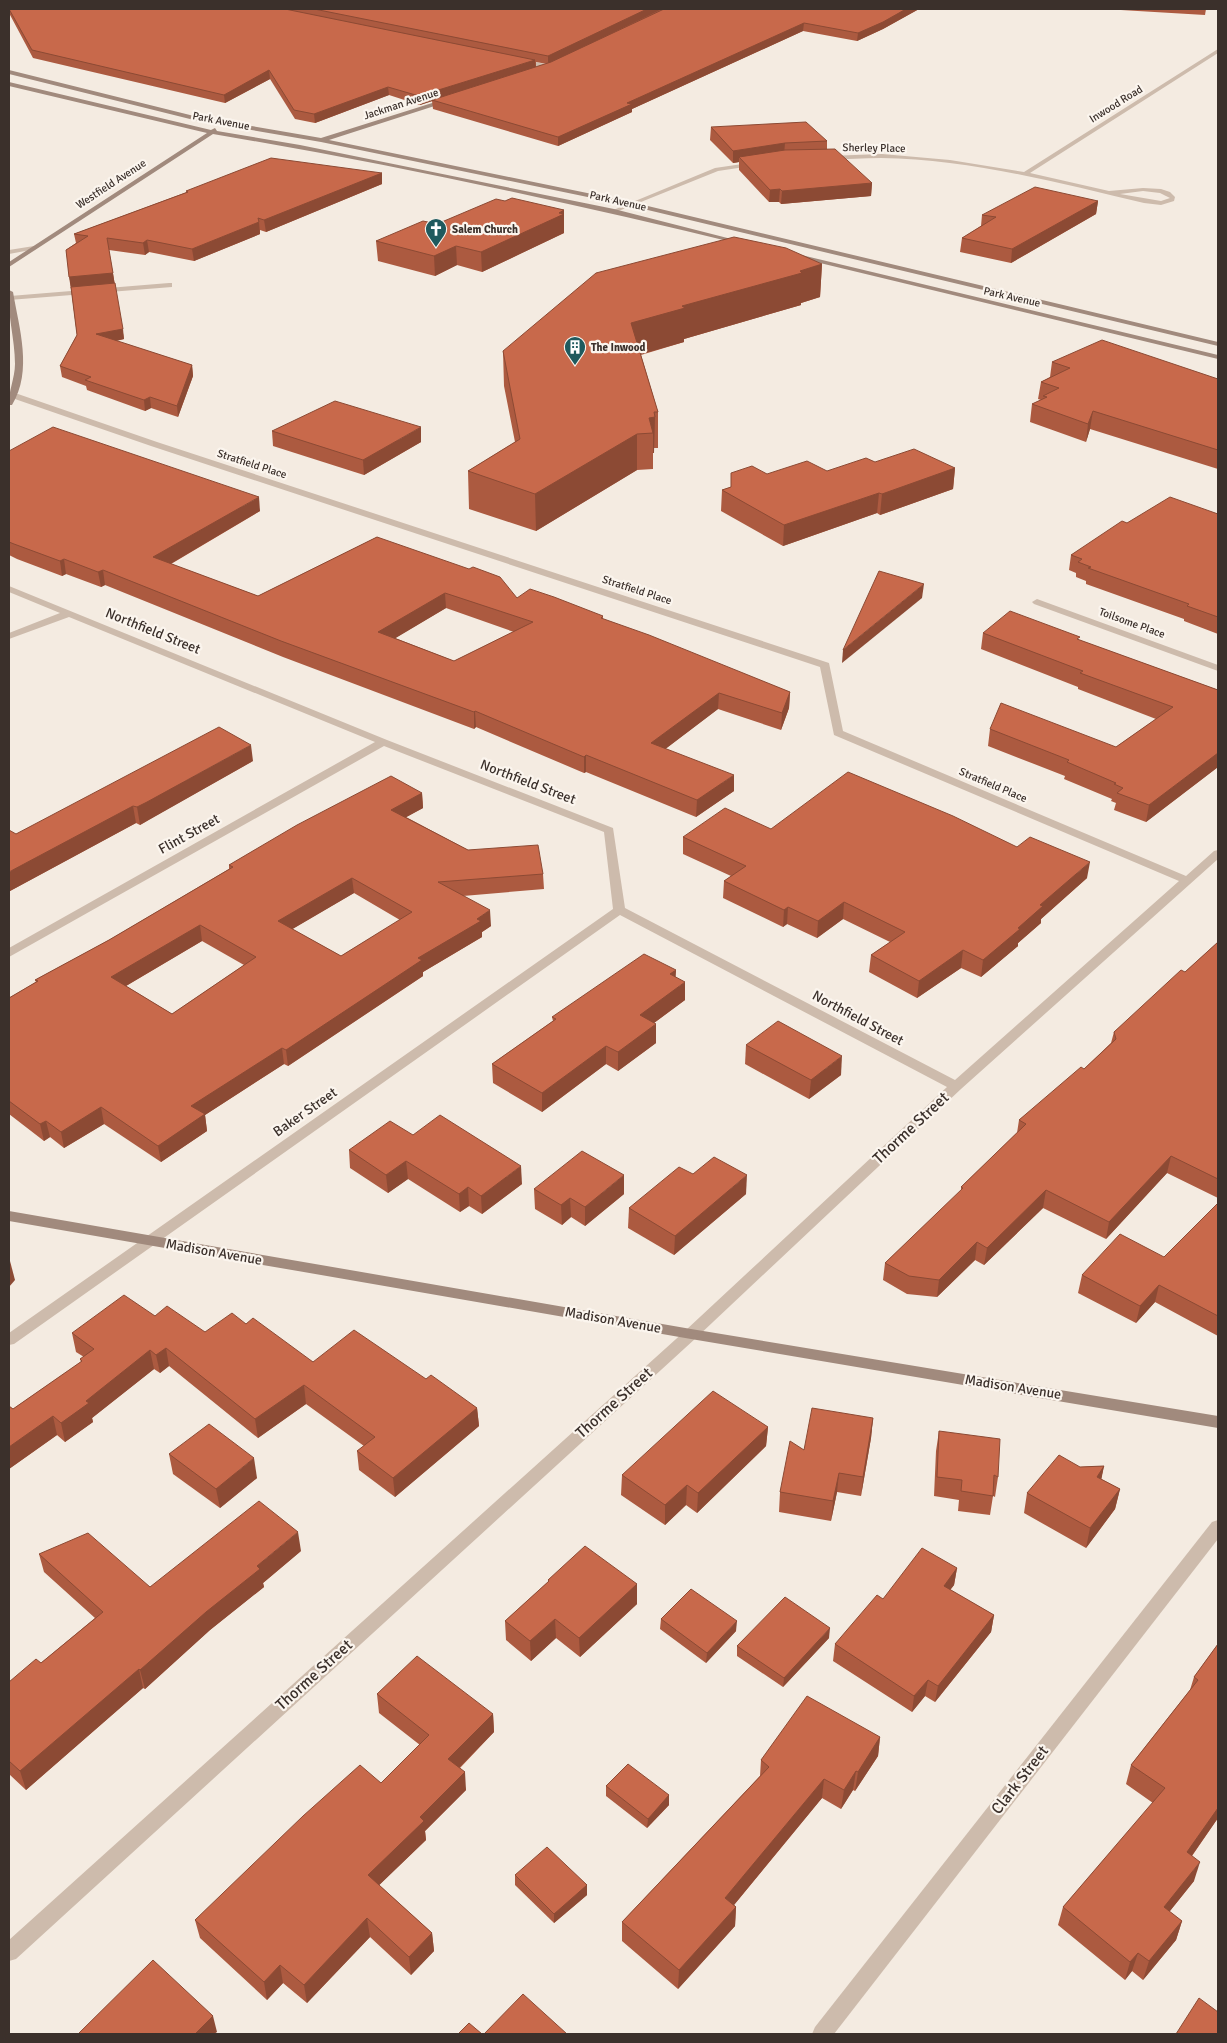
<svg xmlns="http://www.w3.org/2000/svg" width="1227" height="2043" font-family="Signika,sans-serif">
<rect width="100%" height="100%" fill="#f4ebe1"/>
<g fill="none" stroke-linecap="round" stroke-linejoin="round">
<g fill="#cdbbac" fill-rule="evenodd">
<path d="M1218,49V53L1030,173L1109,191L1143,188L1161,189L1170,192L1175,197L1174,201L1161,205L1144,203C1058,183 970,159 881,158C864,158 846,159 828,160L825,158L828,156L882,154L950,160L1024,172ZM1143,191L1160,193L1170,198L1161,201L1120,194Z"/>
<path d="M520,59L550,65L553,67L550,69L518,62Z"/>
<path d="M756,162L759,164L758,165L718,171L616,212L611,211L715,168Z"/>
<path d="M34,246L37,248L36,249L9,254V250Z"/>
<path d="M169,283H172V287L9,300L10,296Z"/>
<path d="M12,394H18L157,442L829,663L843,731L1186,876L1214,851L1218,850V859L961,1089L696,1338L16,1959L9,1961V1940L686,1330L947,1087L620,915L14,1344L9,1345V1333L613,909L604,832L384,746L9,957V948L375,742L69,617L9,639V633L60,613L9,592V586L387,740L613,828L625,908L955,1080L1179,881L834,735L820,667L151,446L12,398Z"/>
<path d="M1037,599L1218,665V671L1034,604L1032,602Z"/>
<path d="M1218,1520V1539L834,2034H812L815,2027L1212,1522Z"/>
</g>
<g fill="#a18a7d" fill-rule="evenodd">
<path d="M9,70L194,116L321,138L448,98L450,101L329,140L631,202L1218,342V346L631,206L321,142L194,120L9,74Z"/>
<path d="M9,82L211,130L215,128L217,131L300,145L614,209L747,243L744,245C568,202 391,164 213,134L9,267V262L207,133L9,86Z"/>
<path d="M793,253L1218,355V359L791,256L789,255Z"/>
<path d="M9,290L13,292C19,328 33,371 12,405H9C8,392 15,378 15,364C15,339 7,314 9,290Z"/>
<path d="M9,1211L691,1329L1218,1416V1428L691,1339L9,1221Z"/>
</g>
</g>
<g fill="#ac5a40" fill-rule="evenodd">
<path d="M9,9H660V10L664,9H919L883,29L857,41L803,31L632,109V112L558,146L433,109L432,101L420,105L389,95L315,123L295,119L270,79L225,103L33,58L9,13ZM536,62L547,64L536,67Z"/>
<path d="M1104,9H1206L1205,15Z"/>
<path d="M711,127L827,141V149L872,183L871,196L781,204L779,202H769L739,170V162L733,163L710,140Z"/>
<path d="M382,173V184L266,232L260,230V234L194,261L149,252L145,255L109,250L124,339L116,341L192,365L193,376L178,417L151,408L145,411L87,390L86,386L62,377L60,366L77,335L66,250L76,243L74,234L187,192L186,191Z"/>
<path d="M505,201L564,210V233L482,272L457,265L435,276L378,261L376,241L437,224Z"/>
<path d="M1098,201L1096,214L1011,263L960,252L962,238L981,226L982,215Z"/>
<path d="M822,264L820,297L801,303V305L684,339V342L641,355L658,412V448H654V453H653V469L637,470L536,531L469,509L468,471L515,442L504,386L503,351Z"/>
<path d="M1052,362L1218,379V469L1090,429L1086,442L1030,422L1032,404L1041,400L1038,399L1041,382L1050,377Z"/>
<path d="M272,431L421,442L364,475L273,446Z"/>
<path d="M9,451L260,511L171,564L258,596L377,537L517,598L603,616V619L790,692L789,708L781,730L718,709L665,749L734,791L696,817L586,772L584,773L476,727L474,729L283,657L105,585L101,587L66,574L62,576L17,559L9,555ZM446,608L514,632L454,661L395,638Z"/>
<path d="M875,462L955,468L953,489L880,515L877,513L783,546L721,511L722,490L731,487V473L767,474L827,471Z"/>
<path d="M1218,514V634L1184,621V619L1086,584V581L1076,577V573L1069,570L1071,555L1127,523Z"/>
<path d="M983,633L1079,640L1218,690V767L1146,822L1114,810L1116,803L1111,801L1112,799L1064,779L1065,776L988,746L990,729L1116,747L1156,719L1078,689V687L981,649Z"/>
<path d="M253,761L150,819L140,825L136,823L10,891V893L9,894L16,834Z"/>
<path d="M422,793L423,808L406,817L468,850L543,874L544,889L463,896L491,926L482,932V937L423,972V976L288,1066L284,1064L205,1115L207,1131L161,1162L104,1124L64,1148L50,1137L44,1141L9,1114V998L36,982L35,980L109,940L229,869V865ZM354,893L400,920L341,956L292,929ZM202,941L244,965L172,1014L126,986Z"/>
<path d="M771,829L1017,847L1087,878L1041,919V923L1018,943V946L981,977L961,968L917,998L869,972L871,955L890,942L843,919L817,938L787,924L783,927L723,898L724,881L731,876L683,854V837Z"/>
<path d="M1218,942V1198L1167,1173L1106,1239L1043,1208L984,1265L975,1260L937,1297L907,1294L883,1280L885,1263L961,1191V1187L1017,1133L1019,1120L1084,1069L1111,1043L1114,1032L1185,972Z"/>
<path d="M676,970L675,977L685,1000L654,1023L656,1043L618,1071L606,1064L542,1112L493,1083L492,1064L553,1021L552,1017Z"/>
<path d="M746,1045L841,1075L809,1099L745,1064Z"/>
<path d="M413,1135L522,1184L482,1214L469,1206L460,1212L408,1179L388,1193L350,1168L349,1150Z"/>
<path d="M693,1174L746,1194L674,1255L628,1228L629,1208Z"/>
<path d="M534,1189L624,1194L585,1226L571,1217L562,1225L535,1209Z"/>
<path d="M1218,1203V1336L1155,1302L1136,1323L1078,1293L1082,1275L1164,1257Z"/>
<path d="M155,1316L205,1332L246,1324L313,1362L426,1379L477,1408L479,1426L395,1497L359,1470L357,1451L364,1446L306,1404L258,1438L169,1366L160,1373L154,1369L92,1418L93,1422L65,1442L57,1435L9,1469V1406L13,1409L81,1362L80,1359L84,1357L76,1352L72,1333Z"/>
<path d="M873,1418L871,1438L861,1496L837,1492L831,1521L779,1512L780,1492L804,1450Z"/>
<path d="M768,1427L766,1446L697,1513L686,1505L665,1525L621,1495L622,1475Z"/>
<path d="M939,1431L998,1477L995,1497L993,1496L990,1515L958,1511L959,1500L934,1496L936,1451Z"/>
<path d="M169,1454L257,1478L220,1508L173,1474Z"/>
<path d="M1104,1466L1101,1479L1120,1489L1115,1509L1086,1548L1024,1513L1027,1493L1080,1467Z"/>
<path d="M301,1551L263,1583L264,1587L210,1630L145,1689L143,1688L26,1790L9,1774V1682L41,1663L95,1618L44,1572L39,1554L150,1587Z"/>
<path d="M957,1568L954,1585L950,1590L994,1615L991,1632L935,1702L925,1696L912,1712L833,1661L835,1644L883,1599Z"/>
<path d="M548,1580L637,1584V1604L580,1657L556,1638L531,1661L506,1640L505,1621L548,1582Z"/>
<path d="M661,1619L736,1631L706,1663L660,1629Z"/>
<path d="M829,1638L783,1687L737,1656V1646Z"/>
<path d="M1218,1644V1818L1192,1856L1194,1881L1169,1912L1182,1921L1176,1940L1143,1980L1132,1971L1125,1980L1058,1925L1063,1907L1153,1803L1126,1784L1131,1765L1190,1690L1194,1677Z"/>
<path d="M377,1694L493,1714L494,1732L460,1768L466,1790L425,1831L426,1840L379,1885L432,1933L434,1951L411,1975L370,1937L307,2003L283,1983L267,2000L200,1938L195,1920L381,1783L420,1745L379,1713Z"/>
<path d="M880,1737L878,1756L855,1791L853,1790L841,1809L822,1798L734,1905L736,1907L735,1926L678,1989L622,1941V1922L760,1776L761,1760Z"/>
<path d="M606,1786L669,1795V1805L647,1828L606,1796Z"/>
<path d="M515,1875L587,1885V1895L554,1923L515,1885Z"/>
</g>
<g fill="#8c4a34">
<path d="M647,9H660V10L548,64V56Z"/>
<path d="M906,9H919L883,29L857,41L858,33Z"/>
<path d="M804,23L803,31L632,109V112L558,146V137L627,103Z"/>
<path d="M535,60L536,68L420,105L419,96Z"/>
<path d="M269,70L270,79L225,103L224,95Z"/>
<path d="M388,87L389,95L315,123L314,114Z"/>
<path d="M785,143L784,155L739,157V162L733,163V151Z"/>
<path d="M382,173V184L266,232L264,220Z"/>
<path d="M872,183L871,196L781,204L782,191Z"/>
<path d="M780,189L779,202H769L770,190Z"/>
<path d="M1098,201L1096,214L1011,263L1012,249Z"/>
<path d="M564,210V233L482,272L481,252Z"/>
<path d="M259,222L260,234L194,261L192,249Z"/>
<path d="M147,240L149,252L145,255L143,243Z"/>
<path d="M456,246L457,265L435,276L434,256Z"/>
<path d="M822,264L820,297L801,303V305L684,339V342L631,357V323L682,306Z"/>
<path d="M113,273L115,286L71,289L69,277Z"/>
<path d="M123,329L124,339L97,345L96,334Z"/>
<path d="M192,365L193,376L178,417L177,406Z"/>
<path d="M150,397L151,408L145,411L144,400Z"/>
<path d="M1093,411L1090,429L1086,442L1088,424Z"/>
<path d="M655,417L654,453H653V433L649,418Z"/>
<path d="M421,427V442L364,475L363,460Z"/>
<path d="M637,434V470L536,531L535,494Z"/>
<path d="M955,468L953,489L880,515L882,494Z"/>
<path d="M879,493L877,513L783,546L784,525Z"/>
<path d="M259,497L260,511L155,573L153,557Z"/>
<path d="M64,559L66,574L62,576L60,561Z"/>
<path d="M103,570L105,585L101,587L98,572Z"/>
<path d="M924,584L922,598L842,663L843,650Z"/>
<path d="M445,593L446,608L379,648L378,632Z"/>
<path d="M790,692L789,708L781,730L782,713Z"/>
<path d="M719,693L718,709L651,760V743Z"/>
<path d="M475,711L476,727L474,729V712Z"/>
<path d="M251,745L253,761L140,825L137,807Z"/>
<path d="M1218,753V767L1146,822L1149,805Z"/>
<path d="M586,755V772L584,773V757Z"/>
<path d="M734,775V791L696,817L697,800Z"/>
<path d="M422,793L423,808L392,825L391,810Z"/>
<path d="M133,806L136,823L10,891V893L9,894V872Z"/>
<path d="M1090,862L1087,878L1041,919V923L1018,943V946L981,977L983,960L1018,928L1040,905Z"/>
<path d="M352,878L354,893L279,937L278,921Z"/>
<path d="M844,902L843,919L817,938L818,921Z"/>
<path d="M788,907L787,924L783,927L784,910Z"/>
<path d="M490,910L491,926L482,932V937L423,972V976L288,1066L286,1050L418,958Z"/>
<path d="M200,925L202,941L114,993L111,977Z"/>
<path d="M963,950L961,968L917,998L919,981Z"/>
<path d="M676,970L675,988L670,974Z"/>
<path d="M685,982V1000L639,1034L640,1015Z"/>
<path d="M656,1024V1043L618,1071V1052Z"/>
<path d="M606,1046V1064L542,1112V1093Z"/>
<path d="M282,1048L284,1064L205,1115L207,1131L161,1162L158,1146L191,1106Z"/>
<path d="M842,1056L841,1075L809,1099L811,1080Z"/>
<path d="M101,1107L104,1124L64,1148L61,1132Z"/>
<path d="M46,1121L50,1137L44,1141L40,1124Z"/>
<path d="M1171,1156L1167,1173L1106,1239L1109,1222Z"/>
<path d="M406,1161L408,1179L388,1193L386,1175Z"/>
<path d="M521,1166L522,1184L482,1214L481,1196Z"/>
<path d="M624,1175V1194L585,1226V1207Z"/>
<path d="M747,1175L746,1194L674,1255L675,1236Z"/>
<path d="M468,1187L469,1206L460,1212L459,1194Z"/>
<path d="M1046,1190L1043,1208L984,1265L987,1248Z"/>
<path d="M570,1198L571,1217L562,1225L561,1205Z"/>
<path d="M977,1242L975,1260L937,1297L939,1280Z"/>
<path d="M10,1261L15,1280L9,1287V1262Z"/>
<path d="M1159,1285L1155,1302L1136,1323L1140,1306Z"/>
<path d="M166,1348L169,1366L160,1373L156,1355Z"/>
<path d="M150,1350L154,1369L92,1418L93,1422L65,1442L61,1423L86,1401Z"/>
<path d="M304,1385L306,1404L258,1438L255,1419Z"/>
<path d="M477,1408L479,1426L395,1497L393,1478Z"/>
<path d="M53,1416L57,1435L9,1469V1447Z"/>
<path d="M873,1418L871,1438L861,1496L863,1477Z"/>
<path d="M768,1427L766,1446L697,1513L698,1493Z"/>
<path d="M254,1458L257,1478L220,1508L216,1489Z"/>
<path d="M1104,1466L1100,1486L1097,1477Z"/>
<path d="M839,1473L837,1492L831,1521L833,1501Z"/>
<path d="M687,1485L686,1505L665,1525V1505Z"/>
<path d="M1120,1489L1115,1509L1086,1548L1090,1528Z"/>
<path d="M298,1532L301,1551L263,1583L264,1587L210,1630L145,1689L140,1670L257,1566Z"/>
<path d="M957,1568L954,1585L941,1602L944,1586Z"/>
<path d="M637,1584V1604L580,1657L579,1638Z"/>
<path d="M994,1615L991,1632L935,1702L938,1686Z"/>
<path d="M555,1619L556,1638L531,1661L530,1641Z"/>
<path d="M737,1621L736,1631L706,1663L707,1653Z"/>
<path d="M830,1628L829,1638L783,1687L784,1678Z"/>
<path d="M139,1669L143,1688L26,1790L20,1771Z"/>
<path d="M928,1680L925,1696L912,1712L914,1696Z"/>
<path d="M493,1714L494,1732L450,1777L448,1759Z"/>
<path d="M880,1737L878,1756L855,1791L858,1772Z"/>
<path d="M856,1771L853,1790L841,1809L844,1790Z"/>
<path d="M465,1772L466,1790L425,1831L426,1840L371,1893L368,1875L420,1817Z"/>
<path d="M824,1779L822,1798L724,1917L725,1898Z"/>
<path d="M669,1795V1805L647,1828L648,1819Z"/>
<path d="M1218,1808V1818L1181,1871L1187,1852Z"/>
<path d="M1200,1862L1194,1881L1158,1926L1164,1907Z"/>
<path d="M587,1885V1895L554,1923V1914Z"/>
<path d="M736,1907L735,1926L678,1989L679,1970Z"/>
<path d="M367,1918L370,1937L307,2003L304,1985Z"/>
<path d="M1182,1921L1176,1940L1143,1980L1149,1961Z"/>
<path d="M432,1933L434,1951L411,1975L409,1957Z"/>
<path d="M1138,1953L1132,1971L1125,1980L1130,1962Z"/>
<path d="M280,1965L283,1983L267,2000L264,1982Z"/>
<path d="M213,2016L217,2032L214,2034H195Z"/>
</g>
<g fill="#c8694b" stroke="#8c4a34" fill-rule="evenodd">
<path d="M9,9H285L535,60L419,96L388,87L314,114L294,110L269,70L224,95L32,50Z"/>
<path d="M314,9H647L548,56Z"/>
<path d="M664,9H906L883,22L858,33L804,23L627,103L632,104L558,137L432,100L551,62Z"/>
<path d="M806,122L827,141L785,143L733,151L711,127Z"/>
<path d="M835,149L872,183L782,191L780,189L770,190L739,157L785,150Z"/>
<path d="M271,158L382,173L264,220L258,218L259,222L192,249L147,240L143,243L107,238L113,273L69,277L66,250L88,236L74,234L188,192L186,191Z"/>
<path d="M1035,187L1098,201L1012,249L962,238L996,217L982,215Z"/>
<path d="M512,198L564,210L559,213L564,214L481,252L456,246L434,256L376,241L423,221L437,224L496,199L505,201Z"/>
<path d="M734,237L786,248L822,264L800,271L802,273L682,306L685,308L631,323L658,412H654L655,417L649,418L653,433L637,434L535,494L468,471L520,439L503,351L596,273Z"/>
<path d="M115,283L123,329L96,334L192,365L177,406L150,397L144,400L85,380L91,377L60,366L77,335L71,287Z"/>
<path d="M1102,340L1218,379V450L1093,411L1088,424L1032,404L1047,397L1043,396L1059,388L1041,382L1070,368L1052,362Z"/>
<path d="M335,401L421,427L363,460L272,431Z"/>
<path d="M53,427L259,497L153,557L258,596L377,537L469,569L473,567L500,577L517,598L530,589L554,597L603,616L601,618L649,635L790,692L782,713L719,693L651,743L734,775L697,800L586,755L584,757L475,711L474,712L281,641L103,570L98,572L64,559L60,561L14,544L9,542V451ZM445,593L533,622L454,661L378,632Z"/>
<path d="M914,449L955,468L882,494L879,493L784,525L722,490L731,487V473L752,466L767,474L807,461L827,471L866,458L875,462Z"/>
<path d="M1170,497L1218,514V617L1187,606L1189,604L1088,568L1091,567L1078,562L1082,559L1071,555L1122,521L1127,523Z"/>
<path d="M879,571L924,584L843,650Z"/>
<path d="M1010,611L1080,637L1077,639L1218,690V753L1149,805L1117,793L1123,788L1114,784L1116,783L1067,762L1069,760L990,729L1001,703L1116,747L1173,707L1080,673L1083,671L983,633Z"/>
<path d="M219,727L251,745L147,802L137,807L133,806L9,872V830L16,834Z"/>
<path d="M848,772L953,816L1017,847L1030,837L1090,862L1040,905L1043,906L1018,928L1020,929L983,960L963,950L919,981L871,955L905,932L844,902L818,921L788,907L784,910L724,881L746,866L683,837L725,808L771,829Z"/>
<path d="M391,776L422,793L391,810L468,850L538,845L543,874L438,882L490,910L477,919L481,921L418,958L422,960L286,1050L282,1048L191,1106L205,1114L158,1146L101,1107L61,1132L46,1121L40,1124L9,1101V998L38,981L35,980L109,940L233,867L229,865L297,825ZM352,878L412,912L341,956L278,921ZM200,925L256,957L172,1014L111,977Z"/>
<path d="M1218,942V1179L1171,1156L1109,1222L1046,1190L987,1248L977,1242L939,1280L909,1276L885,1263L963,1188L961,1187L1026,1124L1019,1120L1081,1067L1084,1069L1116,1039L1114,1032L1181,970L1185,972Z"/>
<path d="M644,954L676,970L670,974L685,982L640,1015L656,1024L618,1052L606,1046L542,1093L492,1064L556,1019L552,1017Z"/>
<path d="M778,1021L842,1056L811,1080L746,1045Z"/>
<path d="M440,1115L521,1166L481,1196L468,1187L459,1194L406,1161L386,1175L349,1150L390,1121L413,1135Z"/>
<path d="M582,1151L624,1175L585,1207L570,1198L561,1205L534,1189Z"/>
<path d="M714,1157L747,1175L675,1236L629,1208L679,1167L693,1174Z"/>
<path d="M1218,1203V1316L1159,1285L1140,1306L1082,1275L1120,1234L1164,1257Z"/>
<path d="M124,1295L155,1316L167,1306L205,1332L232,1313L246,1324L253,1318L313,1362L354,1330L426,1379L431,1375L477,1408L393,1478L357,1451L375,1437L304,1385L255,1419L166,1348L156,1355L150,1350L86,1401L89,1403L61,1423L53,1416L9,1447V1406L13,1409L82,1361L80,1359L94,1349L72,1333Z"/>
<path d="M713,1391L768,1427L698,1493L687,1485L665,1505L622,1475Z"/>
<path d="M812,1408L873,1418L863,1477L839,1473L833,1501L780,1492L790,1441L804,1450Z"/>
<path d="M209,1424L254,1458L216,1489L169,1454Z"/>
<path d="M939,1431L1000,1439L998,1477L994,1475L993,1496L961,1491L962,1480L937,1477Z"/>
<path d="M1059,1455L1080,1467L1104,1466L1097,1477L1120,1489L1090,1528L1027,1493Z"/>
<path d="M259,1501L298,1532L257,1566L260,1569L206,1612L140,1670L139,1669L20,1771L9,1761V1682L36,1659L41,1663L103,1612L39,1554L88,1533L150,1587Z"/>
<path d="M585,1546L637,1584L579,1638L555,1619L530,1641L505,1621L549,1581L548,1580Z"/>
<path d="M922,1548L957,1568L944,1586L994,1615L938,1686L928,1680L914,1696L835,1644L877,1595L883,1599Z"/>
<path d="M691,1589L737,1621L707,1653L661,1619Z"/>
<path d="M785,1597L830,1628L784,1678L737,1646Z"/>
<path d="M1218,1644V1808L1187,1852L1200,1862L1164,1907L1182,1921L1149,1961L1138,1953L1130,1962L1063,1907L1165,1788L1131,1765L1198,1680L1194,1677Z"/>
<path d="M417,1656L493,1714L448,1759L465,1772L420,1817L424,1821L368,1875L432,1933L409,1957L367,1918L304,1985L280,1965L264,1982L195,1920L303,1816L360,1765L381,1783L429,1735L377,1694Z"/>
<path d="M807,1696L880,1737L858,1772L856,1771L844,1790L824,1779L725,1898L736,1907L679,1970L622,1922L769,1767L761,1760Z"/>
<path d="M628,1764L669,1795L648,1819L606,1786Z"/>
<path d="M547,1847L587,1885L554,1914L515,1875Z"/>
<path d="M153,1960L213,2016L195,2034H78Z"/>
<path d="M523,1994L567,2034H484Z"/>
<path d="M1199,1998L1218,2012V2034H1176Z"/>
<path d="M469,2023L482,2034H458Z"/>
</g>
<defs>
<g id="church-pin" transform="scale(1.125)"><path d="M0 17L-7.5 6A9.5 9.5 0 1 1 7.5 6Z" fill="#1f5a5e" stroke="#fbf5ee"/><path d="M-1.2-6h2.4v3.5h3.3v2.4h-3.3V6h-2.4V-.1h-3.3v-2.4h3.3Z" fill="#fff"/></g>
<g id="building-pin" transform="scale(1.125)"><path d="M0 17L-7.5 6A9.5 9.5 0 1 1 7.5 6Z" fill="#1f5a5e" stroke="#fbf5ee"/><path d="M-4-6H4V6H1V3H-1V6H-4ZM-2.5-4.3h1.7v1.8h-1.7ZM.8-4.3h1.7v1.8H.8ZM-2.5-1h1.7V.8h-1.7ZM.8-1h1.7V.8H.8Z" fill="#fff"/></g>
</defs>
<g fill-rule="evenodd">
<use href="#church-pin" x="436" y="229"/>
<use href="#building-pin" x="575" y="347"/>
</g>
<g text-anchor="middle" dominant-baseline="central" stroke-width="4.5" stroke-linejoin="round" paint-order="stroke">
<g font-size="11" fill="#3b302b" stroke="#fbf5ee">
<text transform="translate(401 104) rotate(-18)">Jackman Avenue</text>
<text transform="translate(1116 104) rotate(-32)">Inwood Road</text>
<text transform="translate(221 121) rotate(11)">Park Avenue</text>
<text transform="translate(874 148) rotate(1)">Sherley Place</text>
<text transform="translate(111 184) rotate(-33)">Westfield Avenue</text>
<text transform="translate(618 201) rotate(13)">Park Avenue</text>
<text transform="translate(1012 297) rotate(13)">Park Avenue</text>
<text transform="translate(252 464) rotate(18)">Stratfield Place</text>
<text transform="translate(637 590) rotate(18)">Stratfield Place</text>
<text transform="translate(1132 623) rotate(20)">Toilsome Place</text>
<text transform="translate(993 785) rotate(23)">Stratfield Place</text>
</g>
<g font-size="11" font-weight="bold" fill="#3b302b" stroke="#fbf5ee" text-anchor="start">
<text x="452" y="229">Salem Church</text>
<text x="591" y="347">The Inwood</text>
</g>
<g font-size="14" fill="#3b302b" stroke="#fbf5ee">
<text transform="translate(153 631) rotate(22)">Northfield Street</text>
<text transform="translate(528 782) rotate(21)">Northfield Street</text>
<text transform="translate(189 834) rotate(-29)">Flint Street</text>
<text transform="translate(858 1018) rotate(28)">Northfield Street</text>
<text transform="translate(305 1112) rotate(-35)">Baker Street</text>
<text transform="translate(214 1252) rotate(10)">Madison Avenue</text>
<text transform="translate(613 1320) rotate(10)">Madison Avenue</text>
<text transform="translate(1013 1387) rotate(9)">Madison Avenue</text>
</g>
<g font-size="16" fill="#3b302b" stroke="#fbf5ee">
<text transform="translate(911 1128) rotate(-43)">Thorme Street</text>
<text transform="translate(614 1403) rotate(-42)">Thorme Street</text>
<text transform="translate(314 1675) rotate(-42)">Thorme Street</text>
<text transform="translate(1020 1780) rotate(-52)">Clark Street</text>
</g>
</g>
<rect width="1227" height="2043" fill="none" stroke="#3b302b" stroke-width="20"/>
</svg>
